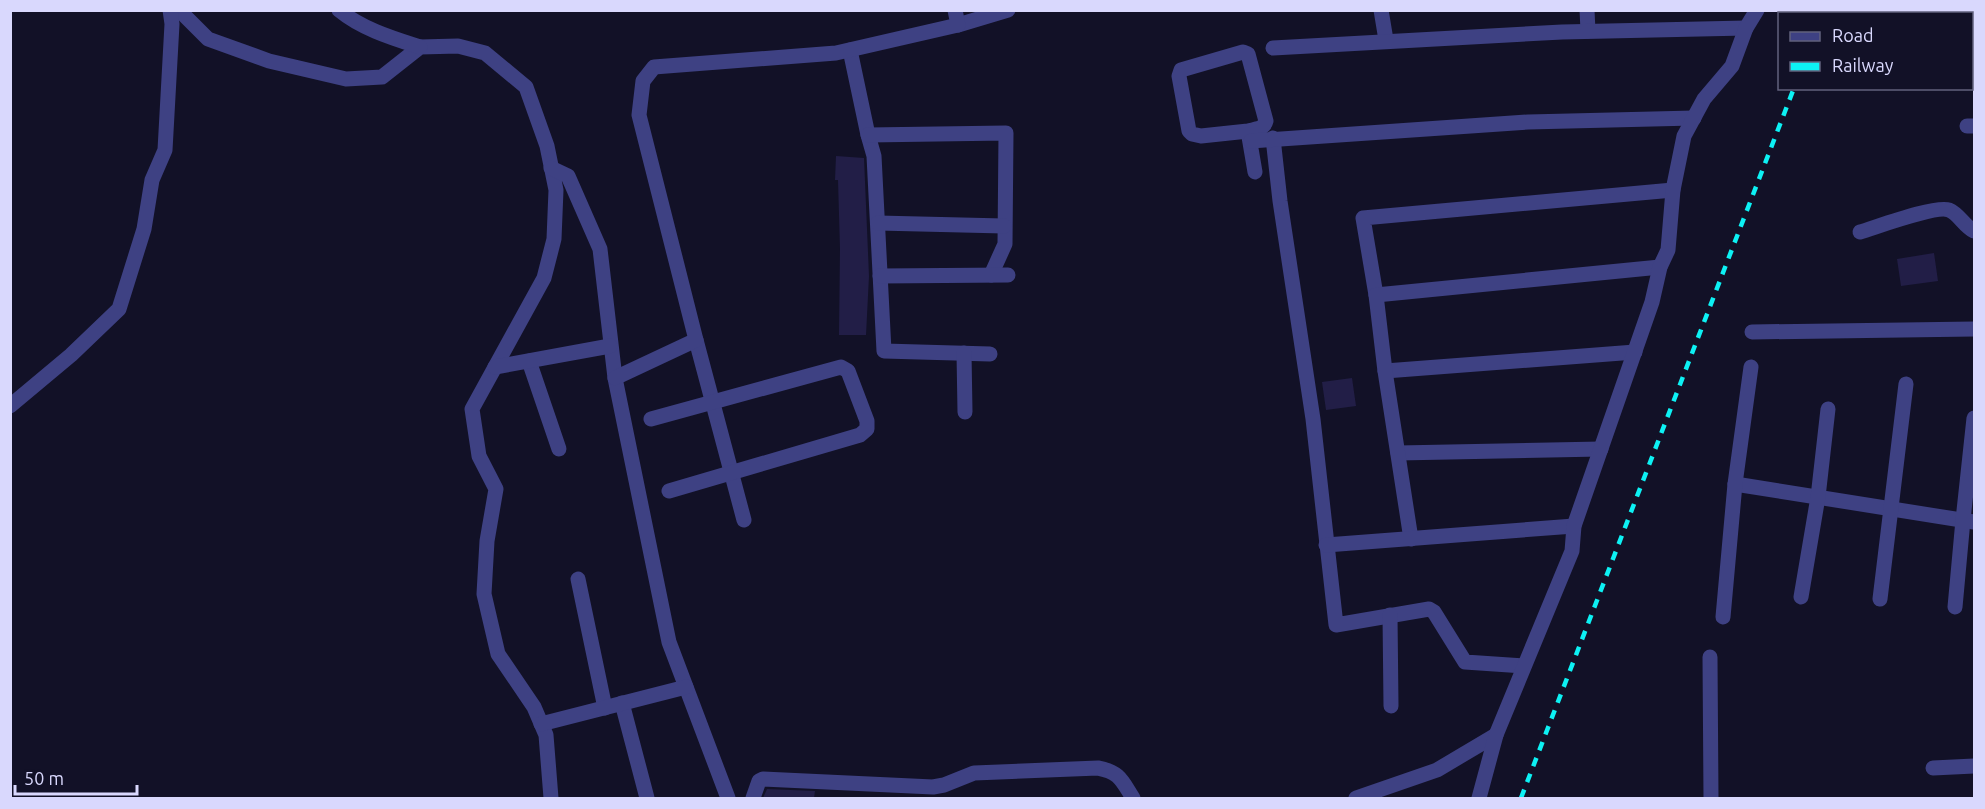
<svg xmlns="http://www.w3.org/2000/svg" width="1985" height="809" font-family="Ubuntu,sans-serif">
<rect width="100%" height="100%" fill="#121127"/>
<g fill="#221e47">
<path d="M836,156L864,158L869,276L866,335H839L840,249L838,180H835Z"/>
<path d="M1934,253L1938,281L1901,286L1897,259Z"/>
<path d="M1352,378L1356,406L1326,410L1322,382Z"/>
<path d="M767,789L815,791L814,798H763Z"/>
</g>
<g fill="none" stroke-linecap="round" stroke-linejoin="round">
<g stroke="#3e4183" stroke-width="15">
<path d="M179,10L208,39L269,61L346,79L382,77L420,47L458,46L485,53L526,87L547,146L556,190L554,239L544,278L472,409L479,456L496,489L487,541L484,594L498,654L534,707L546,735L551,798"/>
<path d="M339,10C362,29 392,38 420,47"/>
<path d="M1381,10L1386,40"/>
<path d="M1587,10L1588,31"/>
<path d="M958,25L1008,10"/>
<path d="M1273,48L1562,32L1746,28"/>
<path d="M850,50L868,135L874,156L884,351L990,354"/>
<path d="M1972,64L1974,63"/>
<path d="M1967,126H1974"/>
<path d="M1248,131L1201,136L1192,134L1189,131L1179,76L1181,70L1243,52L1248,54L1266,121C1264,129 1256,129 1248,131L1255,172"/>
<path d="M868,135L1006,133L1005,244L991,275"/>
<path d="M1273,138L1280,201L1313,419L1336,625L1429,609L1434,612L1465,662L1524,666"/>
<path d="M1251,141L1528,122L1694,118"/>
<path d="M551,168L568,176L600,249L615,378L669,642L728,798"/>
<path d="M878,223L1004,226"/>
<path d="M1860,232C1877,227 1936,205 1949,210C1959,214 1964,226 1974,231"/>
<path d="M880,276L1008,275"/>
<path d="M1376,295L1363,218L1673,190"/>
<path d="M1752,332L1974,329"/>
<path d="M696,340L744,520"/>
<path d="M964,353L965,412"/>
<path d="M529,361L559,449"/>
<path d="M495,367L610,346"/>
<path d="M1385,371L1635,352"/>
<path d="M615,378L696,340L639,115L643,81L654,67L836,53L958,25L955,10"/>
<path d="M10,406L71,355L119,309L144,229L152,180L165,150L172,24L170,10"/>
<path d="M651,419L841,367L848,371L867,421V429L860,435L669,491"/>
<path d="M1398,453L1601,449"/>
<path d="M1735,484L1974,522"/>
<path d="M1411,539L1385,371L1376,295L1660,267"/>
<path d="M1326,545L1574,526"/>
<path d="M578,579L605,708"/>
<path d="M1801,597L1818,497L1828,409"/>
<path d="M1880,599L1906,384"/>
<path d="M1955,607L1963,520L1974,418"/>
<path d="M1390,615L1391,706"/>
<path d="M1723,617L1735,484L1751,367"/>
<path d="M1710,657L1711,798"/>
<path d="M622,703L647,798"/>
<path d="M541,724L686,687"/>
<path d="M1933,768L1974,766"/>
<path d="M753,798L759,781L763,779L933,787L944,785L974,773L1098,768C1120,772 1122,781 1133,798"/>
<path d="M1356,798L1437,770L1496,735"/>
<path d="M1479,798L1496,735L1572,551L1574,526L1652,302L1660,267L1668,250L1673,190L1684,136L1704,99L1732,66L1746,28L1757,10"/>
</g>
<g stroke="#0df1f4" stroke-width="4.5" stroke-dasharray="9 8" stroke-linecap="butt">
<path d="M1828,14L1830,10"/>
<path d="M1521,798L1794,88"/>
</g>
</g>
<rect width="1985" height="809" fill="none" stroke="#d9d8fd" stroke-width="24"/>
<rect x="1778" y="12" width="195" height="78" fill="#121127" stroke="#62617d" stroke-width="1.5"/>
<rect x="1790" y="32" width="30" height="9" fill="#3e4183" stroke="#62617d" stroke-width="1.5"/>
<text x="1832" y="42" font-size="18" fill="#d9d8fd">Road</text>
<rect x="1790" y="62" width="30" height="9" fill="#0df1f4" stroke="#62617d" stroke-width="1.5"/>
<text x="1832" y="72" font-size="18" fill="#d9d8fd">Railway</text>
<path d="M15 785v9h122v-9" fill="none" stroke="#d9d8fd" stroke-width="3"/>
<text x="24" y="785" font-size="18" fill="#d9d8fd" stroke="#121127" stroke-width="4.5" paint-order="stroke">50 m</text>
</svg>
